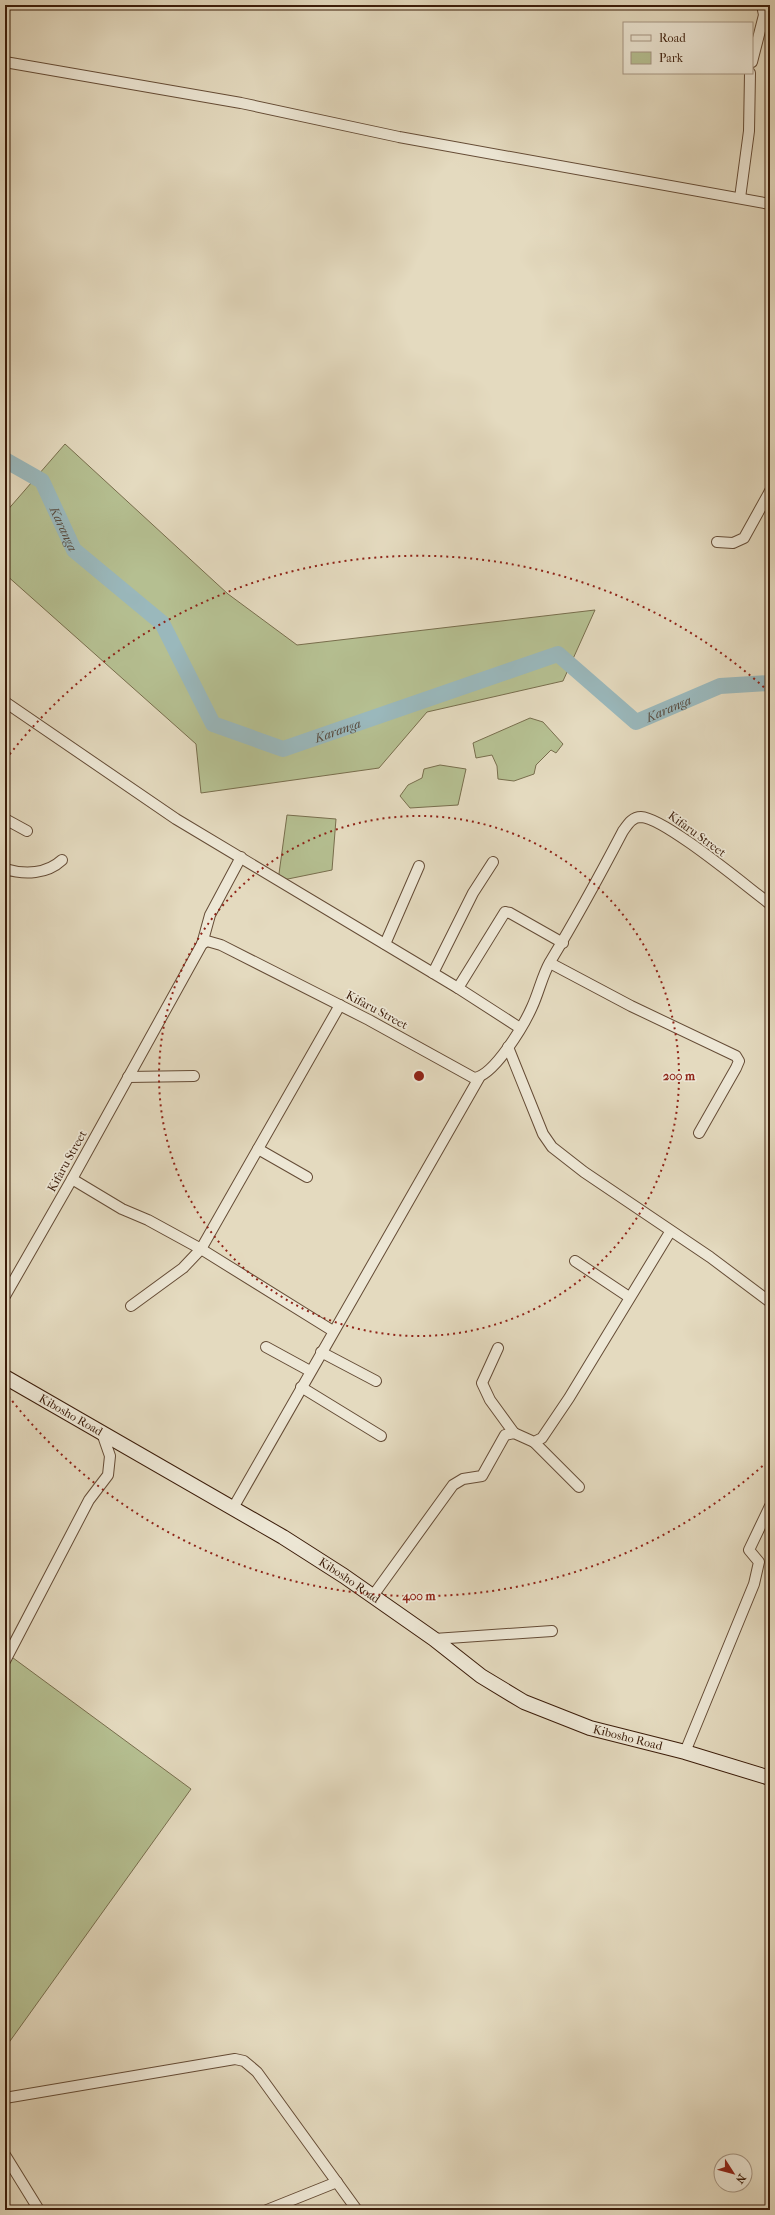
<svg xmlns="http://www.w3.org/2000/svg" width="775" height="2215" font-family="'IM FELL French Canon',serif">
<rect width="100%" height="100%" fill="#e4dabf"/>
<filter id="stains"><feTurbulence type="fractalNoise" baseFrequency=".005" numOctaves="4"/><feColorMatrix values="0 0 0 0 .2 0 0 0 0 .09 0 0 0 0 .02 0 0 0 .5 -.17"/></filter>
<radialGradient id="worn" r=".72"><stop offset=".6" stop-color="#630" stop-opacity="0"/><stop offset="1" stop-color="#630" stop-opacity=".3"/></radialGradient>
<g fill="#b5bf91" stroke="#786e4d">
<path d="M65,444L228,594L297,645L595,610L563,681L427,712L379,768L201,793L196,744L5,574V513Z"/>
<path d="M530,718L543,722L563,744L556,753L551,750L536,765L534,774L514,781L498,779L497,766L492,755L476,758L473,743Z"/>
<path d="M440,765L466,769L458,805L410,808L400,796L408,785L422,778L424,769Z"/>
<path d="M287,815L336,819L332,870L278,881Z"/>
<path d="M5,1652L191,1789L5,2048Z"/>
</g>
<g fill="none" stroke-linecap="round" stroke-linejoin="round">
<path stroke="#9ab8bc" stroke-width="16" id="s1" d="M5,460L42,481L74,550L162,623L213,724L283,749L558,654L636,722L720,686L770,683"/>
<g stroke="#654c36" stroke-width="12">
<g id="minor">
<path d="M5,62L241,103L399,137L770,204"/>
<path d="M752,62L764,15L762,5"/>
<path d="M740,198L749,131L750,73"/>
<path d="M717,542L733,543L744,538L770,491"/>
<path d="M5,702L176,819L458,988L505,912L510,913L563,943"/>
<path d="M5,819L27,831"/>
<path d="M5,869C25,875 47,874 62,860"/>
<path d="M202,944L210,915L241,857"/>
<path d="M385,944L419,866"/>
<path d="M550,963L631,1006L736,1056L739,1061L736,1068L699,1133"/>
<path d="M433,973L473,893L493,862"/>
<path d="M458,988L520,1028"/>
<path d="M508,1047L543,1134L552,1147L584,1172L710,1257L770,1302"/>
<path d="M128,1077L194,1076"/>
<path d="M258,1149L307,1177"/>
<path d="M72,1179L122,1209L148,1220L201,1249L333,1331"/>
<path d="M575,1261L629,1297"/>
<path d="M5,1296L72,1179L202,944L207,941L221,945L369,1020L474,1078C494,1076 524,1025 532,1007C539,992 542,976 550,962C576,919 600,875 623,831C628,824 632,817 641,817C665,818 747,887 770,904"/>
<path d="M131,1306L183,1268L201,1249L340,1005"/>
<path d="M266,1347L310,1371"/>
<path d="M498,1348L482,1383L490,1400L514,1433"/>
<path d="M321,1352L376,1381"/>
<path d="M301,1387L381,1436"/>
<path d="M534,1442L579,1487"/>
<path d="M233,1508L479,1078"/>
<path d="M372,1597L453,1485L463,1479L482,1476L505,1435L514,1433L534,1442L542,1438L569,1398L670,1232"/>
<path d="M434,1639L552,1631"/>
<path d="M5,1661L89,1500L108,1475L110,1456L102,1433"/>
<path d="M685,1752L754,1584L759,1562L749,1550L770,1506"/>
<path d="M5,2098L235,2059L244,2061L257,2072L357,2210"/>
<path d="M5,2155L39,2210"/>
<path d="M267,2210L337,2182"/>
</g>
</g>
<g stroke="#3b1c09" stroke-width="16">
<g id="secondary">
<path id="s2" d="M5,1377L283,1537L344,1576L434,1639L481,1676L524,1702L590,1728L685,1752L770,1778"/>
</g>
</g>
<use href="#minor" stroke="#ede7d5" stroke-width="10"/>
<use href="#secondary" stroke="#ede7d5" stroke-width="14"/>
</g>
<g fill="none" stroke="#8f2418" stroke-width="2" stroke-dasharray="2 4">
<circle cx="419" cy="1076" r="260"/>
<path d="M767 1462A520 520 0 0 1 6 1393M6 759A520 520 0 0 1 767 690"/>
</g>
<g text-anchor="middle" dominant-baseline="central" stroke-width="3.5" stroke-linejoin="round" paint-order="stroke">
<g font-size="12" fill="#3b1c09" stroke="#ede7d5">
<text transform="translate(697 834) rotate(36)">Kifaru Street</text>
<text transform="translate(377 1010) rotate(28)">Kifaru Street</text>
<text transform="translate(67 1161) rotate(-61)">Kifaru Street</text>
<text stroke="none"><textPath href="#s2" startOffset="76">Kibosho Road</textPath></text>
<text stroke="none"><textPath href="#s2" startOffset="400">Kibosho Road</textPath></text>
<text stroke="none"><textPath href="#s2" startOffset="723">Kibosho Road</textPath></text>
</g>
<g font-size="13" font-style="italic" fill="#584b3f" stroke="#ede7d5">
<text stroke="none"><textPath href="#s1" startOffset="95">Karanga</textPath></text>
<text stroke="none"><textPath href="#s1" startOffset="850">Karanga</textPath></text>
<text stroke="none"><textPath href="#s1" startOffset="478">Karanga</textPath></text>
</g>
</g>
<circle cx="419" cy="1076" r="6" fill="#8f2418" stroke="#ede7d5" stroke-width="2"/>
<g font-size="12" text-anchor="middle" font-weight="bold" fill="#8f2418" stroke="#ede7d5" stroke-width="3.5" stroke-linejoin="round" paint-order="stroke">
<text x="679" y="1080">200 m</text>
<text x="419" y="1600">400 m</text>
</g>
<rect width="775" height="2215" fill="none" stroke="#e4dabf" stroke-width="20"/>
<rect x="6" y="6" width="763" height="2203" fill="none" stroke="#3b1c09" stroke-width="2"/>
<rect x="10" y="10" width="755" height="2195" fill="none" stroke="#3b1c09"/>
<rect x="623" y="22" width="130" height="52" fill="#ede7d5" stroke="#a69683"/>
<rect x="631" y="35" width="20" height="6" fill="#ede7d5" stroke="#a69683"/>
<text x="659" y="42" font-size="12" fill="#3b1c09">Road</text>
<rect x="631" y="52" width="20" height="12" fill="#b5bf91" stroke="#a69683"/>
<text x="659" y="62" font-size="12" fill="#3b1c09">Park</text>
<g transform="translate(733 2173) rotate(126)"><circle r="19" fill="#ede7d5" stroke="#a69683"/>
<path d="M0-3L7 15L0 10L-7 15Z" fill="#8f2418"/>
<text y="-6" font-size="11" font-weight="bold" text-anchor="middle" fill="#3b1c09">N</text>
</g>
<rect width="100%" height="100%" filter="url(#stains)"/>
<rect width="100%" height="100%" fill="url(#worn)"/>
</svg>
